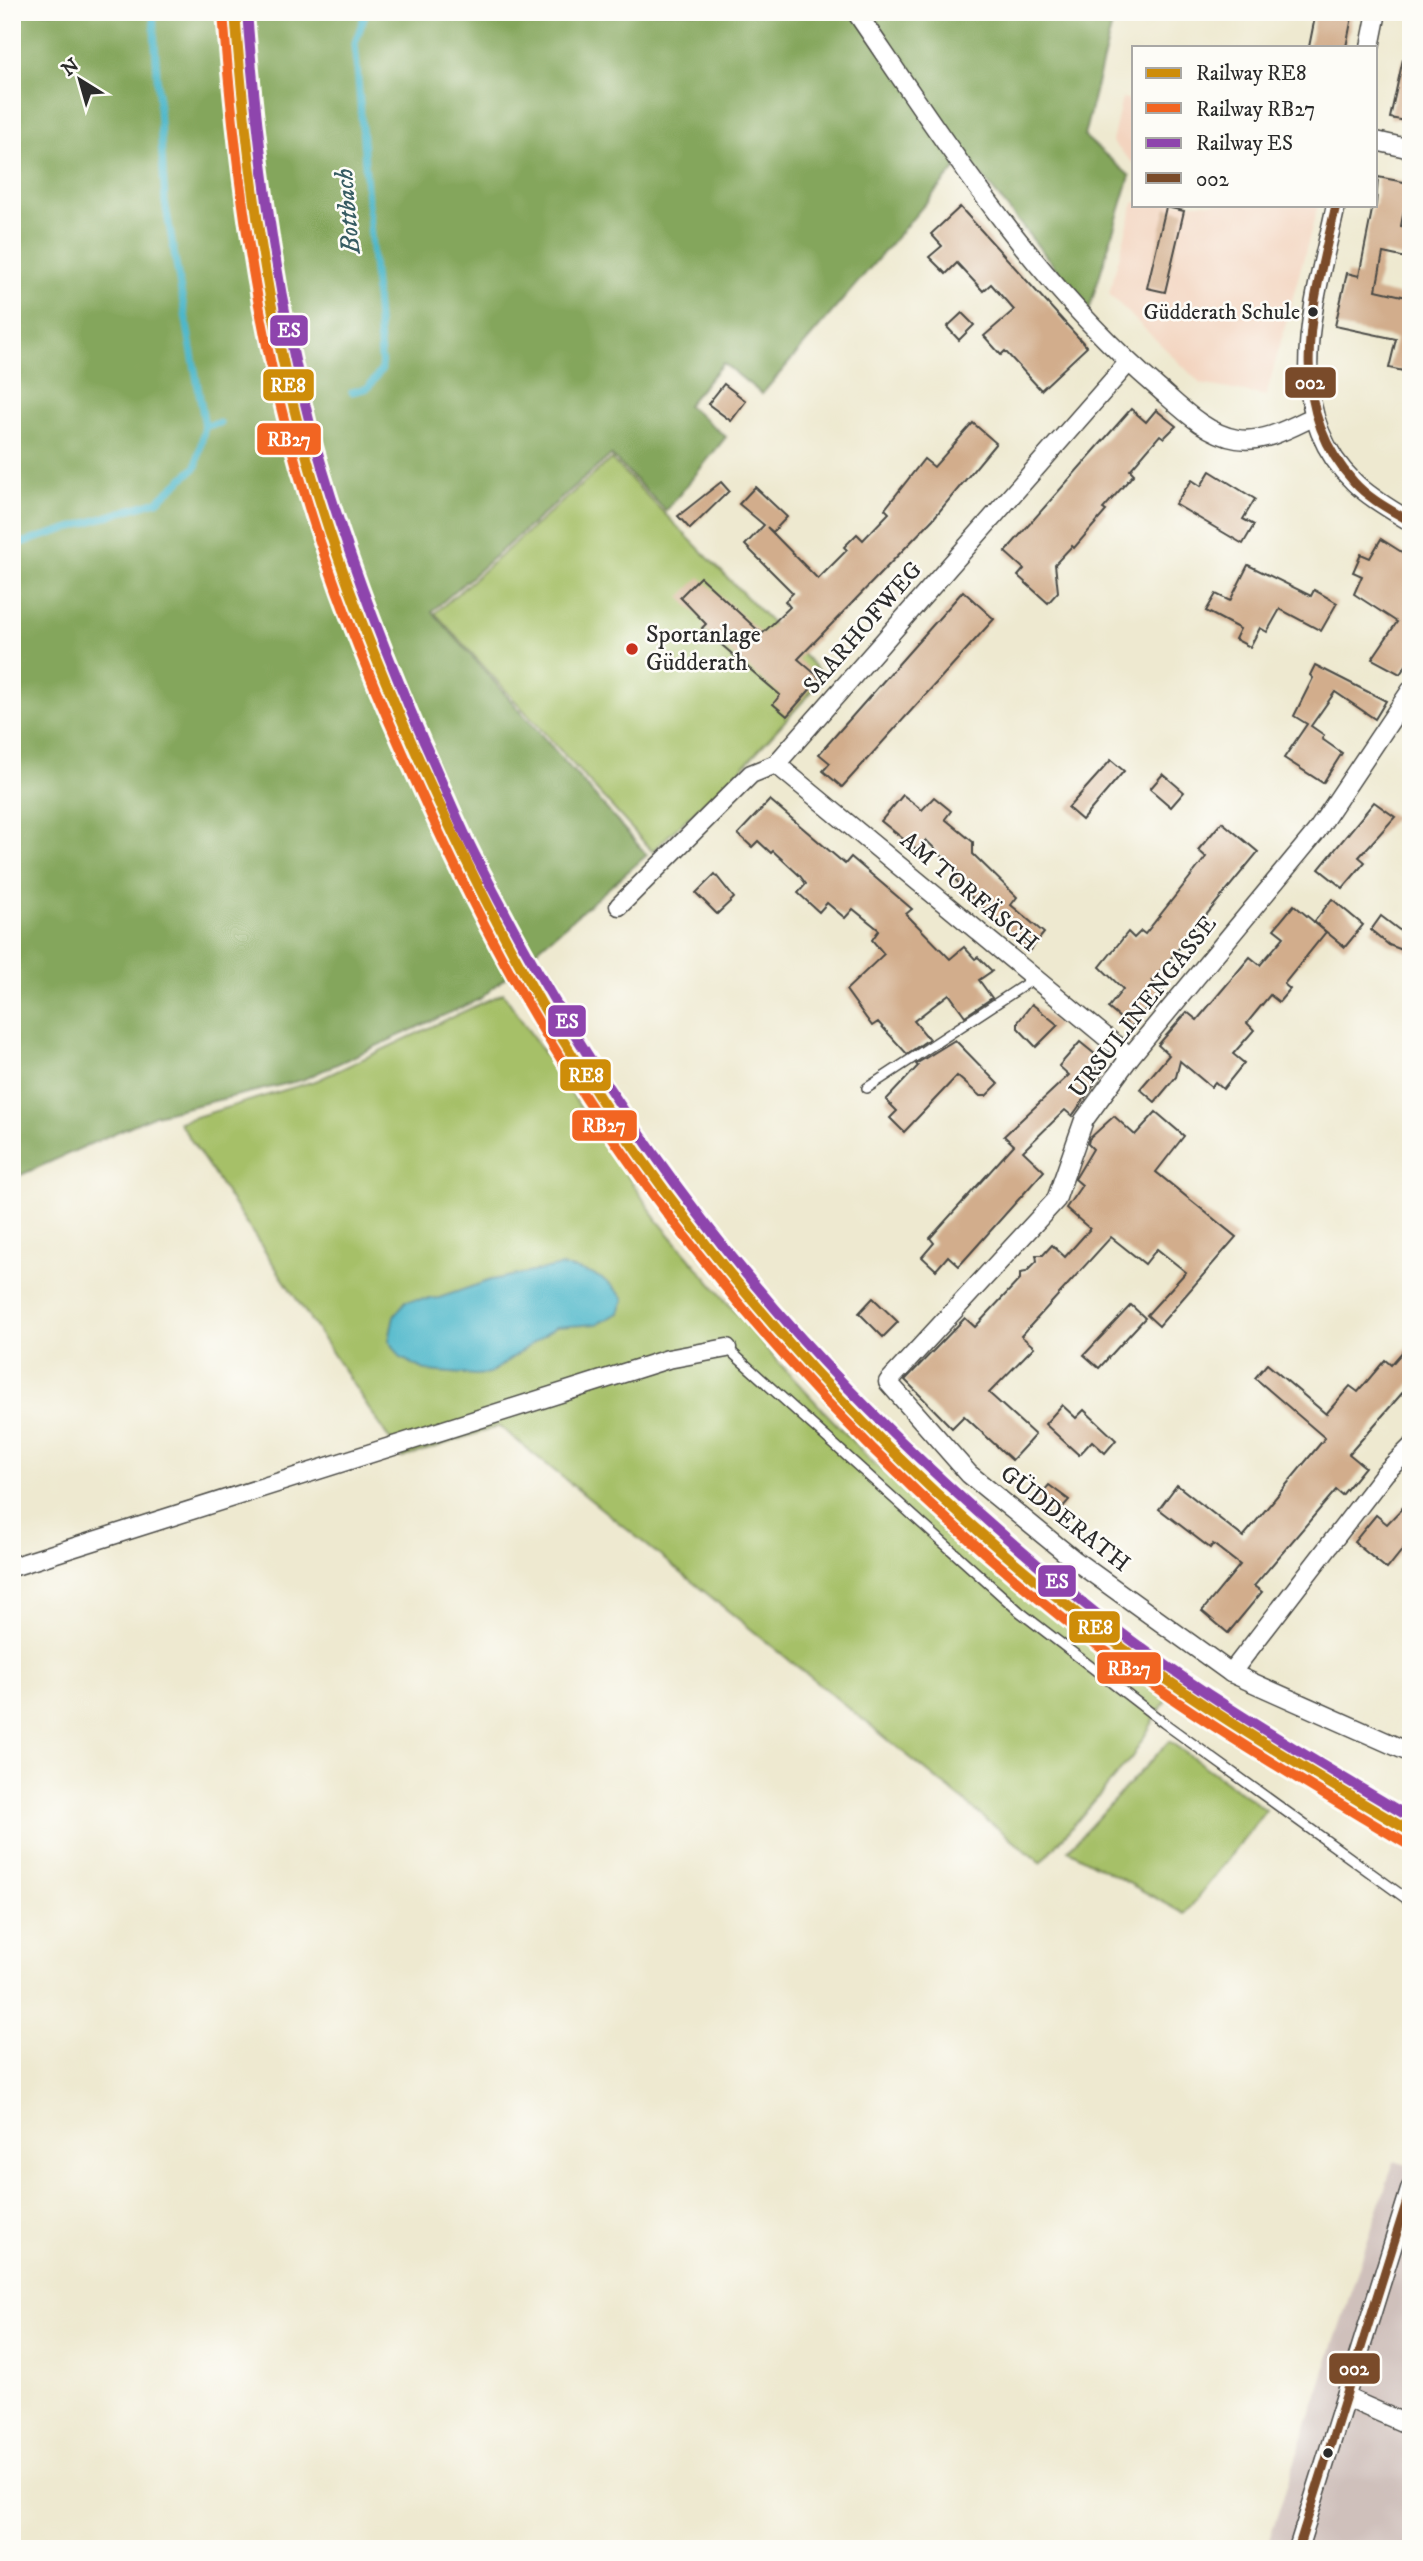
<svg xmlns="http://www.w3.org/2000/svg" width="1423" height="2561" font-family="'IM FELL DW Pica',serif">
<rect width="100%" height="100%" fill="#fdfcf7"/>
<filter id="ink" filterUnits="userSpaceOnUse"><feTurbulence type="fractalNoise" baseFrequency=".0143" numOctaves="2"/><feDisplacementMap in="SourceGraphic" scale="14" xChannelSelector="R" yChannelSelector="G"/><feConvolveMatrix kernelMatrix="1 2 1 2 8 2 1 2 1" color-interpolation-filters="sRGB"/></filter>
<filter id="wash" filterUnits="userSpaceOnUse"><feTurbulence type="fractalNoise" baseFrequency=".00686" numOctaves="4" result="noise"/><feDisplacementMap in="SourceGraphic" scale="28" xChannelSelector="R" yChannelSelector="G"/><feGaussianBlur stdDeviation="1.57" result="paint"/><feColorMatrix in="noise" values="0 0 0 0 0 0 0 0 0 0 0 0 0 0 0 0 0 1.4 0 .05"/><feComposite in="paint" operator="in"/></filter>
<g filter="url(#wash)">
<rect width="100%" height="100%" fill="#eee9d0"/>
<g fill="#f3d4bf">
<path d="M1122,98L1134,101V164L1112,142Z"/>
<path d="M1134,202L1318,205L1266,396L1201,384L1109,294Z"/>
</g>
<path fill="#cfc0bb" d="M1394,2161L1411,2166V2549H1266Z"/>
<g fill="#a6c067" stroke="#687649" stroke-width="2">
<path d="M611,459L825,677L742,768L652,851L435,613Z"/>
<path d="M503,993L658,1221L777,1361L873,1463L1166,1700L1132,1757L1041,1863L499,1426L402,1458L179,1122L318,1080Z"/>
<path d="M1169,1741L1266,1810L1185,1914L1068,1850Z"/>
</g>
<path fill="#84a65c" stroke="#586844" stroke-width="2" d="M12,12H1115L1084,136L1130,176L1089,310L966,156L762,394L723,363L687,405L726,437L666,511L611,455L432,611L647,855L480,999L302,1080L155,1115L12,1179Z"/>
<path fill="#4db7ca" stroke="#3c717a" stroke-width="2" d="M562,1266C589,1272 607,1276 624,1299L619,1313L597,1324L556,1327L489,1374L475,1375L427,1371L401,1358L389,1340L394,1316L406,1301L439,1298L491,1280Z"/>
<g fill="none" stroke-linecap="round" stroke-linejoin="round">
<g stroke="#4db7ca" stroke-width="7">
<path d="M153,12L165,202L205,426"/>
<path d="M352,392L368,388L382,369L355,43L366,12"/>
<path d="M12,546L157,501L196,467L205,426L220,423"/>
</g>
</g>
<g id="blocks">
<g fill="#d2ad8c">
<path d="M1316,12H1353L1346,47H1309Z"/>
<path d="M1403,59L1411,60V122L1390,118Z"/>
<path d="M1378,177L1409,183L1401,226L1411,227V259L1383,253L1376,290L1411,298L1408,372L1389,368L1396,339L1335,326L1347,273L1359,276L1373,205H1376Z"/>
<path d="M960,207L1087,347L1041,390L1005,351L1001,355L984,336L1014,310L991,284L983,291L957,263L946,274L929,257L942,246L931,234Z"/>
<path d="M1166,207L1184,211L1165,292L1147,288Z"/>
<path d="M962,313L974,325L959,340L947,327Z"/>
<path d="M724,384L746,401L731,421L708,404Z"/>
<path d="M1131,409L1146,422L1156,410L1176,426L1164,438L1160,435L1130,470L1134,474L1103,509L1106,511L1074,548L1072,546L1055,564L1058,592L1048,603L1018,576L1024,569L1005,552Z"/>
<path d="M973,423L996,443L933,519L798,659L820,678L787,716L773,704L780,695L702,628L706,624L680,597L700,577L762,634L790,607L785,601L793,593L745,545L764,525L739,504L755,487L787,517L773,532L767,527L818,579L847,550L844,547L857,534L863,540L889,513L885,509L924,459L934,467Z"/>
<path d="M1210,471L1255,499L1243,519L1254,525L1243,544L1175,504L1192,480L1201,486Z"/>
<path d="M721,482L729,491L690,529L678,516Z"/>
<path d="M1381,539L1411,558V658L1400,674L1372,659L1397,622L1354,594L1362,576L1353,572L1361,554L1370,558Z"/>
<path d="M1248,565L1311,596L1314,590L1337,603L1321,631L1280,609L1267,632L1260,628L1250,647L1235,639L1240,629L1206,611L1216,594L1230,601Z"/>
<path d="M963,591L994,619L842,787L823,771L830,763L819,754Z"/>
<path d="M1315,665L1386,701L1375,719L1335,692L1311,726L1324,735L1322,739L1342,753L1323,783L1284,758L1307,724L1294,716L1313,678L1310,675Z"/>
<path d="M1111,760L1124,771L1082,820L1068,808Z"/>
<path d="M1163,774L1184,792L1171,807L1150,789Z"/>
<path d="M903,795L922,810L934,797L951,811L945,819L973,842V854L1017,897L1011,905L1044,933L1029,951L965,891L955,879L960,874L926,840L917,850L881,821Z"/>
<path d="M770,800L845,864L851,857L912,909L906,914L950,959L964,947L975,959L978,957L992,971L979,980L992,998L965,1016L949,994L914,1021L929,1039L907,1054L878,1022L872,1026L846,990L884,954L872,940L879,930L853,909L845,918L827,903L819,912L798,893L806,884L800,876L773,851L771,853L758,841L752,847L738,834Z"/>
<path d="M1374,802L1395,817L1359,857L1365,862L1343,888L1319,869Z"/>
<path d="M1222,822L1258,852L1152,981L1162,990L1131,1027L1108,1008L1123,989L1100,967L1128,932L1134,938L1141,931L1145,934L1206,857L1198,850Z"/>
<path d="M715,874L734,898L717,914L696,893Z"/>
<path d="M1332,899L1363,925L1345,947L1314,922Z"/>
<path d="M1294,905L1326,932L1284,984L1290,989L1279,1002L1270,995L1247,1023L1254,1030L1233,1054L1244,1063L1223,1089L1215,1082L1211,1087L1180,1061L1176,1077L1155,1102L1140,1089L1169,1055L1158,1045L1187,1012L1197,1020L1250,957L1260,965L1284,937L1274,929Z"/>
<path d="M1381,916L1411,939V953L1389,945L1371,930Z"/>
<path d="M1032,1004L1058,1025L1036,1047L1018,1028V1022Z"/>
<path d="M955,1040L998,1084L986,1096H980L957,1076L904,1132L890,1118L897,1111L886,1100L918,1066L916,1064Z"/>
<path d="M1080,1042L1102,1060L1095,1069L1102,1074L1072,1116L1065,1110L1023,1151L1044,1171L959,1266L948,1256L936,1270L922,1257L934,1243L930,1238L1014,1145L1004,1136L1069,1075L1059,1066Z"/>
<path d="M1156,1112L1184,1136L1156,1172L1236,1237L1159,1326L1147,1315L1186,1272L1157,1249L1145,1264L1111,1237L1021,1336L1034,1347L989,1393L1035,1435L1012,1460L964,1416L952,1428L905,1380L965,1318L975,1327L1020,1279V1273L1026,1272L1037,1261L1036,1255H1043L1052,1245L1065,1257L1090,1229L1066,1208L1082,1185L1075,1179L1093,1149L1088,1144L1089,1139L1114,1116L1135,1135Z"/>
<path d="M873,1298L898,1322L883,1337L859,1313Z"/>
<path d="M1131,1305L1145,1318L1099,1368L1084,1355Z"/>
<path d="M1411,1342V1383L1349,1454L1365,1467L1342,1495L1336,1490L1254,1586L1262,1592L1228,1633L1202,1611L1240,1565L1213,1544L1210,1548L1159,1509L1177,1485L1243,1537L1325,1438L1255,1378L1267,1364L1326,1414L1350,1386L1358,1392L1385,1360L1391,1365Z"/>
<path d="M1062,1405L1076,1418L1084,1410L1116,1440L1105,1453L1092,1441L1079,1455L1045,1424Z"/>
<path d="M1049,1485L1069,1500L1055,1516L1035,1501Z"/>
<path d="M1411,1499V1539L1387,1569L1354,1542L1376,1515L1387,1524Z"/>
</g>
</g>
</g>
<g filter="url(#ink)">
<use href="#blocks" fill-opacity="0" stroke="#484844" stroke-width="2"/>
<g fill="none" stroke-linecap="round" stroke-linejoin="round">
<g stroke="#484844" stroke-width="12">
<g id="service">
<path d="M867,1088L1035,978"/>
<path d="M727,1348L1020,1612L1164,1723L1411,1902"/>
<path d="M1405,2424L1411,2409"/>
</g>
</g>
<g stroke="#484844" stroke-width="21">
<g id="minor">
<path d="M856,12C947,145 1035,283 1158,388C1181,408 1206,434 1237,439C1264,443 1290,428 1313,417"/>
<path d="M1370,47L1377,12"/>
<path d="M1376,141L1411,149"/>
<path d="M1336,205C1317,296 1276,407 1354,482C1370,498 1392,510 1411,522"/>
<path d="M1411,690L1316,832L1130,1057L1084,1120L1056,1200L888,1382L969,1474L1073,1559L1231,1673L1411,1753"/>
<path d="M776,764L1130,1057"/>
<path d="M619,906L751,774L776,764L1128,363"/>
<path d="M12,1567L668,1359L727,1348"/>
<path d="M1231,1673L1385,1473L1411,1447"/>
<path d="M1347,2398L1411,2426"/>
<path d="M1298,2549L1411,2187"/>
</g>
</g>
<use href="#service" stroke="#fff" stroke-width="9"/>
<use href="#minor" stroke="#fff" stroke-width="18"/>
<g stroke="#fdfcf7" stroke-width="14">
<g id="bus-1">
<path d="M1336,205C1315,299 1280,401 1354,482C1369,499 1391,510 1411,522"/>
<path d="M1298,2549L1411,2188"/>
</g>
</g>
<use href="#bus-1" stroke="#7a4b2a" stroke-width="9"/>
<g stroke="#fdfcf7" stroke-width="16">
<path id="rail-1" d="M235,12C246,152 263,291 299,428C327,538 368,644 414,748C457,845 503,941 558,1032C693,1254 874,1454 1078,1614C1182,1697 1297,1764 1411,1832"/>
</g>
<g stroke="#fdfcf7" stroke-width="16">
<path id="rail-2" d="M223,13C234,154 251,294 287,431C316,542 356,648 403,753C446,850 492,947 548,1038C683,1261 865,1462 1070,1624C1175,1707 1290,1774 1405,1843"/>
</g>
<g stroke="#fdfcf7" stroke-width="16">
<path id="rail-3" d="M247,12C258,151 275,289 310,424C339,533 379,638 424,742C441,779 456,818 475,855C562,1028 672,1195 802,1339C888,1434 983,1520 1081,1601C1183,1685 1298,1751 1411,1818"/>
</g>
<use href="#rail-1" stroke="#ce8d09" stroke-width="10"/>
<use href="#rail-2" stroke="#f26522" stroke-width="10"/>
<use href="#rail-3" stroke="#8e44ad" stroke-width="10"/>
</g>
</g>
<g fill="#2b2b2b" stroke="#fdfcf7" stroke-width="2.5">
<circle cx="1313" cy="312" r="6"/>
<circle cx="1328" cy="2453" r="6"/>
</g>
<circle fill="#c8321e" stroke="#fdfcf7" stroke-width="2.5" cx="632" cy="649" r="7"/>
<g text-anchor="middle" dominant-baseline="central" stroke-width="5" stroke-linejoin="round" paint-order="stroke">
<g font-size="22" fill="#2b2b2b" stroke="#fdfcf7" text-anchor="end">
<text x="1300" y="312">Güdderath Schule</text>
</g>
<g font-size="24" fill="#2b2b2b" stroke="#fdfcf7">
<text transform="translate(863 628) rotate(-49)">SAARHOFWEG</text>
<text transform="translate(969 892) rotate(40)">AM TORFÄSCH</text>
<text transform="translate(1143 1007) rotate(-52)">URSULINENGASSE</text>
<text transform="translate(1065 1519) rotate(38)">GÜDDERATH</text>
</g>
<g font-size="24" fill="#2b2b2b" stroke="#fdfcf7" text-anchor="start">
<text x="646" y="635">Sportanlage<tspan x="646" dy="28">Güdderath</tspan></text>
</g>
<g font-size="26" font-style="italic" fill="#375c63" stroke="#fdfcf7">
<text transform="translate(348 211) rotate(-95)">Bottbach</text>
</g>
</g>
<g stroke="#fdfcf7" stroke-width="2.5">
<rect x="269" y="314" width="40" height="33" rx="7" fill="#8e44ad"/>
<rect x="1284" y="366" width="53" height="33" rx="7" fill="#7a4b2a"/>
<rect x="262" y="368" width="53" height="34" rx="7" fill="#ce8d09"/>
<rect x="256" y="422" width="66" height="34" rx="7" fill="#f26522"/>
<rect x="547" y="1004" width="40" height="34" rx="7" fill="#8e44ad"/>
<rect x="559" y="1058" width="53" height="34" rx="7" fill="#ce8d09"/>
<rect x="571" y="1109" width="67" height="33" rx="7" fill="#f26522"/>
<rect x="1037" y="1564" width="40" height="34" rx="7" fill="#8e44ad"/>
<rect x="1068" y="1610" width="53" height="34" rx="7" fill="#ce8d09"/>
<rect x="1096" y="1651" width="66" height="34" rx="7" fill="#f26522"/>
<rect x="1328" y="2352" width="53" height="33" rx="7" fill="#7a4b2a"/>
</g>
<g font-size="19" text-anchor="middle" font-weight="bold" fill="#fff">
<text x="289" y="337">ES</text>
<text x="1310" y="389">002</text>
<text x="288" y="392">RE8</text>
<text x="289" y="446">RB27</text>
<text x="567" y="1028">ES</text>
<text x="586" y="1082">RE8</text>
<text x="604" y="1132">RB27</text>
<text x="1057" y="1588">ES</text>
<text x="1095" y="1634">RE8</text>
<text x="1129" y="1675">RB27</text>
<text x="1354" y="2375">002</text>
</g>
<rect width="1423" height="2561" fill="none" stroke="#fdfcf7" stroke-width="42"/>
<rect x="1132" y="46" width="245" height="161" fill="#fdfcf7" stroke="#a9a8a5" stroke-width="2"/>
<rect x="1146" y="68" width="35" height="10" fill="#ce8d09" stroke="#a9a8a5" stroke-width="2"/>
<text x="1196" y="80" font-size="21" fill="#2b2b2b">Railway RE8</text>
<rect x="1146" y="103" width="35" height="10" fill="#f26522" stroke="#a9a8a5" stroke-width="2"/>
<text x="1196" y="116" font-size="21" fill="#2b2b2b">Railway RB27</text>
<rect x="1146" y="138" width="35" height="10" fill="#8e44ad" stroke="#a9a8a5" stroke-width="2"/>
<text x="1196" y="150" font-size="21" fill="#2b2b2b">Railway ES</text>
<rect x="1146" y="173" width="35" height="10" fill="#7a4b2a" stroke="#a9a8a5" stroke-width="2"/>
<text x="1196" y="186" font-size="21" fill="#2b2b2b">002</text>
<g transform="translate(80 80) rotate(323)" stroke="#fdfcf7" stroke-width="5" paint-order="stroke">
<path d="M0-5L12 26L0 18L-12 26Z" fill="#2b2b2b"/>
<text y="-10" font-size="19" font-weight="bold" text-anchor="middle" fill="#2b2b2b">N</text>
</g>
</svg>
